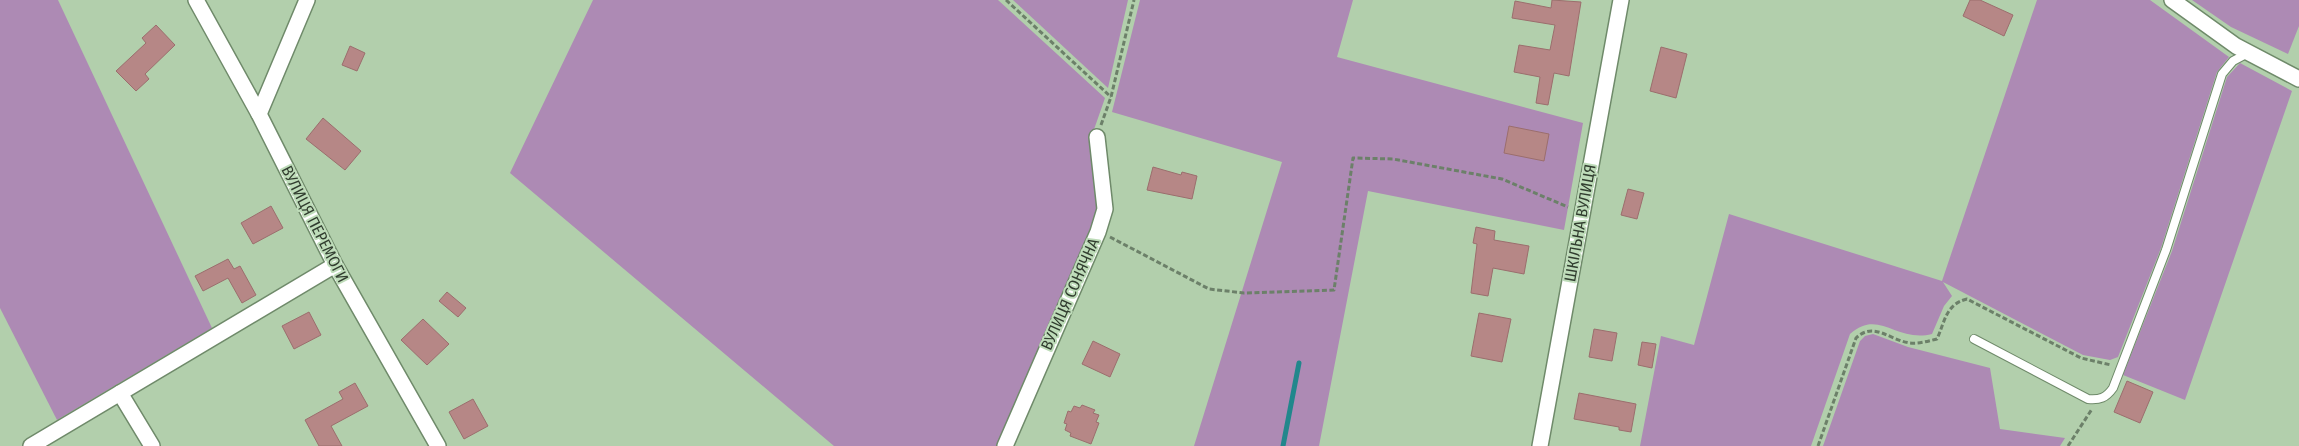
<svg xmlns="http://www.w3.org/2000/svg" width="2299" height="446" font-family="'Fira Sans Condensed',sans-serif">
<rect width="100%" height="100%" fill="#b2cfac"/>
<g fill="#ad8ab4">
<path d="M0,0H58L212,328L57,420L0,308Z"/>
<path d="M593,0H998L1105,98L1091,138L1099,208L1092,230L998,446H834L510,173Z"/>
<path d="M1013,0H1128L1108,88Z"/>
<path d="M1140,0H1353L1337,57L1583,123L1564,230L1368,191L1319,446H1194L1282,162L1112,112Z"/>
<path d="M2037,0H2150L2229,57L2217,72L2161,248L2118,357L2110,360L2083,355L1943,282L1952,296L1944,306L1932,334C1896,343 1879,308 1850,334L1811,446H1640L1661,336L1694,345L1729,214L1942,281Z"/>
<path d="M2192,0H2299V26L2288,54L2231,27Z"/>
<path d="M2240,63L2292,91L2185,400L2123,375L2172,251L2227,77Z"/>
<path d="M1873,334L1908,347L1990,368L2000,429L2065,438L2060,446H1823L1860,341L1865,336Z"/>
</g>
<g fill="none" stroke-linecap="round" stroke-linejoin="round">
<path stroke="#21878c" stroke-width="5" d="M1283,446L1299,363"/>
</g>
<g fill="#b68786" stroke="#9b6e6d">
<path d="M1552,0L1581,2L1569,76L1554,73L1548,105L1536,103L1540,77L1514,72L1519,45L1550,50L1555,25L1512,18L1515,1L1551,8Z"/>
<path d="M1970,0H1980L2013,15L2004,36L1963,16Z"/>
<path d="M156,25L175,45L145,74L149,79L136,91L116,71L146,43L142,38Z"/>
<path d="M350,46L365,53L357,71L342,65Z"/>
<path d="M1661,47L1687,54L1676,98L1650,91Z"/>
<path d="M323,118L361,151L345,170L306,139Z"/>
<path d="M1509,126L1549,134L1544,161L1504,153Z"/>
<path d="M1153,167L1181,175L1182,172L1197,176L1192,199L1147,190Z"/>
<path d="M1628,189L1644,193L1637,219L1621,215Z"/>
<path d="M271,206L283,228L253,244L241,223Z"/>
<path d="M1476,227L1495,231L1494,240L1529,246L1524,274L1493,268L1488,296L1471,293L1477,244L1473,243Z"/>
<path d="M228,259L234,269L240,266L256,295L242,303L228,278L203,291L195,276Z"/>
<path d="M447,292L466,308L458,317L439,301Z"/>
<path d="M309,312L321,335L294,349L282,326Z"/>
<path d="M1479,313L1511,319L1502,362L1471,356Z"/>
<path d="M423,319L449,344L427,365L401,340Z"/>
<path d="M1594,329L1617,333L1612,361L1589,357Z"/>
<path d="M1093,341L1120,354L1110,377L1082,364Z"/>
<path d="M1642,342L1656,344L1652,368L1638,365Z"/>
<path d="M2127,381L2153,392L2140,423L2114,412Z"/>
<path d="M355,383L368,406L331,426L342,446H319L305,420L343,399L339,392Z"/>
<path d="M1579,393L1636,404L1631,432L1619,430V427L1574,419Z"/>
<path d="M473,399L488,426L464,439L449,412Z"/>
<path d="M1082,405L1095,410L1093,413L1099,415L1096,422L1099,423L1091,444L1070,436L1071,433L1065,430L1067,424L1064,423L1068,411L1071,412L1074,406L1080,408Z"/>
</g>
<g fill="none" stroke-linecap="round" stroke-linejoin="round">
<g stroke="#6f8a6a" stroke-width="10">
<path id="service" d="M1974,339L2088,399C2100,400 2106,398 2113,388L2166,250L2222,74L2233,61L2248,53"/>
</g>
<g stroke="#6f8a6a" stroke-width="18">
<g id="minor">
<path d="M196,0L259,114L335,265L438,446"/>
<path d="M2172,0L2236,46L2299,79"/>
<path d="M259,114L307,0"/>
<path d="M120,393L152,446"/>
<path d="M31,446L335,265"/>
<path d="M1005,446L1098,232L1105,209L1097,137"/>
<path d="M1540,446L1621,0"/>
</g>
</g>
<g stroke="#6c8069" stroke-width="3" stroke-dasharray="5 2.5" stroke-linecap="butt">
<path d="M1006,0L1111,97"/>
<path d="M1101,125L1111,97L1134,0"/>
<path d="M1110,237L1209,289L1244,293L1334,290L1353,158L1393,159L1502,179L1568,207"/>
<path d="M1818,446L1856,338C1874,321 1889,340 1910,343C1919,344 1928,341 1937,339C1945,321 1946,304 1967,299L2081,358L2111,365"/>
<path d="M2068,446L2092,409"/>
</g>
<use href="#service" stroke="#fff" stroke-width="8"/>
<use href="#minor" stroke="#fff" stroke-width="15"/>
</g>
<g text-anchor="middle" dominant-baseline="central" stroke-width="4" stroke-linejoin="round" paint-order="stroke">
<g font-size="16" fill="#313d2f" stroke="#bedcb9">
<text transform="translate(1580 223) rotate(-80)">ШКІЛЬНА ВУЛИЦЯ</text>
<text transform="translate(315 224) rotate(63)">ВУЛИЦЯ ПЕРЕМОГИ</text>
<text transform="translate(1070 294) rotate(-66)">ВУЛИЦЯ СОНЯЧНА</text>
</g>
</g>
</svg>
